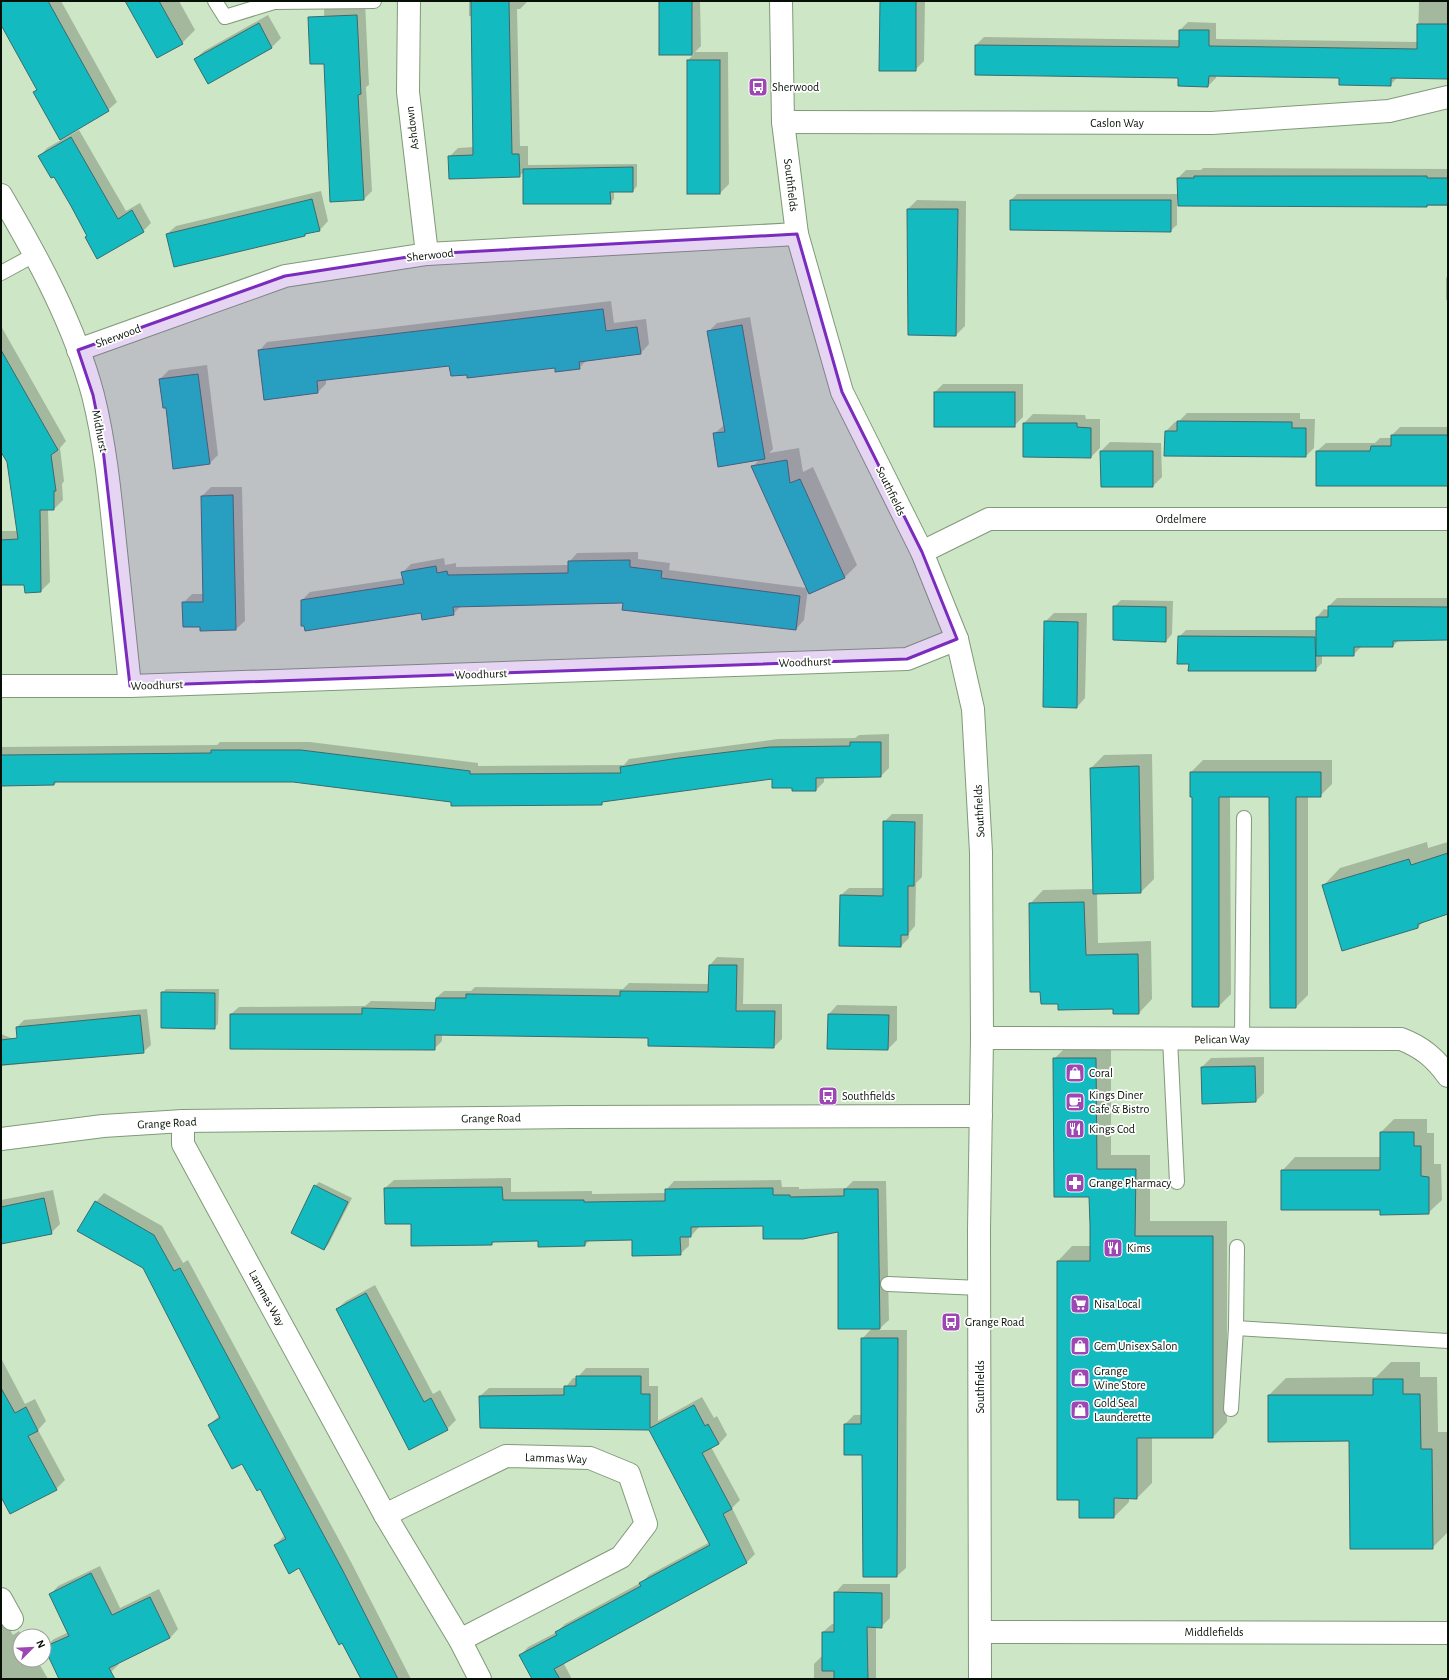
<svg xmlns="http://www.w3.org/2000/svg" width="1449" height="1680" font-family="'Alegreya Sans',sans-serif">
<rect width="100%" height="100%" fill="#cde7c6"/>
<g fill="#0003">
<path d="M1,1H61L117,102L108,110L34,92L38,89L1,22Z"/>
<path d="M126,1H179L195,30L182,43Z"/>
<path d="M469,1H528L520,9H517L520,146H528V165L637,164V186L633,191H614V199L610,203L524,172L519,176L449,157L458,148L474,147L472,16H469Z"/>
<path d="M660,1H700L701,46L695,52H728L729,184L720,193L688,60L694,54H660Z"/>
<path d="M882,1H925L924,61L915,70Z"/>
<path d="M1419,1H1448V78L1398,77L1390,85L1340,77L1216,75V78L1208,86L1179,77L976,74V45L984,37L1180,40V30L1188,22L1216,23V39L1418,42Z"/>
<path d="M332,2H365L369,85L366,87L372,191L364,199L331,201L324,10Z"/>
<path d="M268,15L281,38L272,47L208,83L195,59L204,51Z"/>
<path d="M79,130L126,211L140,203L151,223L143,231L88,235L54,175L40,156L47,148Z"/>
<path d="M1203,168L1448,169V206L1179,205V199H1177V225L1170,231L1011,200L1017,194H1178V178L1186,170H1201Z"/>
<path d="M321,191L328,221L320,230L307,233L305,235L167,234L176,226Z"/>
<path d="M917,200L966,201L965,326L956,335L908,209Z"/>
<path d="M1448,276V300H1446V278Z"/>
<path d="M611,301L614,323L646,319L649,344L641,353L587,360L579,368L555,366L468,374L450,365L326,379V384L318,392L265,399L259,351L267,342Z"/>
<path d="M750,317L773,449L769,453L799,448L803,472L813,467L857,565L845,577L810,593L808,589L804,620L796,629L624,602L462,605L453,614L302,600L310,592L403,578V572L411,564L444,558L445,565L456,563V567L569,565V562L577,553L638,552V559L670,563L669,570L807,588L753,466L760,459L714,434L724,425L708,332L717,323Z"/>
<path d="M1,326L66,441L60,448L64,481L62,484L63,500L54,509H48L50,582L41,591L25,584H1V531H18L8,462L1,450Z"/>
<path d="M207,365L218,455L209,464L160,379L169,370Z"/>
<path d="M943,384H1023V417L1014,426L935,392Z"/>
<path d="M1187,413H1300V419H1315L1314,448L1306,456L1166,431L1175,422H1178Z"/>
<path d="M1033,414L1085,415L1086,419H1100V448L1091,457L1024,456V423Z"/>
<path d="M1400,427H1448V485L1317,451L1326,443H1375L1380,438H1392V435Z"/>
<path d="M1110,442L1161,443L1162,477L1153,486L1101,451Z"/>
<path d="M211,487H242L245,621L236,629L201,626L183,603L192,594H204L202,496Z"/>
<path d="M1337,598H1448V640H1399L1393,646H1362L1353,655H1322V663L1315,670L1190,663L1179,637L1186,630H1317V617L1324,609L1329,610V606Z"/>
<path d="M1121,600L1173,601L1172,634L1166,641L1114,607Z"/>
<path d="M1054,613H1087L1085,698L1077,707L1045,622Z"/>
<path d="M889,734V768L881,776L824,777V782L816,790L793,787L773,778L604,801L601,804L452,801L293,781H58L54,785H1V747L217,745L220,742H310L478,763V766L624,765L629,759L778,739L855,738L859,735Z"/>
<path d="M1152,754L1154,879L1141,892L1097,893L1098,943L1151,941L1152,999L1139,1013L1114,1008L1059,1003L1030,904L1043,890L1094,889L1091,768L1104,755Z"/>
<path d="M1203,760H1332V784L1320,796H1308V995L1296,1007L1270,796H1230L1231,994L1219,1006L1191,772Z"/>
<path d="M892,814H923L922,877L916,883L915,926L909,933V938L901,946L841,895L849,888H884V822Z"/>
<path d="M1427,842L1428,848L1448,842V913L1425,920L1418,927L1323,886L1340,868Z"/>
<path d="M717,957L744,958L743,1004H782V1039L774,1047L649,1037L442,1034V1041L434,1049L231,1014L239,1007L365,1006L371,1001L436,1002V998L444,991H471L475,987L623,989L629,983L709,984L710,965Z"/>
<path d="M166,989H219L218,1024L214,1028L162,993Z"/>
<path d="M837,1005L897,1006V1040L888,1049L829,1014Z"/>
<path d="M147,1009L151,1045L143,1052L1,1066V1034L18,1041L17,1027L24,1020Z"/>
<path d="M1069,1044H1111V1155H1150V1221H1227V1422L1213,1437H1152V1483L1137,1498H1129V1502L1114,1517L1080,1499L1058,1261L1072,1246H1091L1090,1196L1054,1059Z"/>
<path d="M1264,1057V1093L1256,1101L1202,1067L1211,1058Z"/>
<path d="M1394,1119H1427V1133H1434V1164H1441L1442,1200L1428,1213L1381,1209L1282,1171L1295,1157H1381V1132Z"/>
<path d="M511,1178V1192L592,1191V1194L666,1193V1190L674,1181L781,1180L782,1187H799V1189L846,1188L853,1181H886L889,1320L878,1330H907L906,1568L897,1576H864L863,1454H845V1424L854,1415H862V1339L872,1328L839,1231L764,1225L700,1226L691,1236H689V1246L680,1254L633,1239L590,1240L585,1245L539,1240L495,1241L491,1244L412,1223L385,1188L394,1180Z"/>
<path d="M319,1182L352,1198L328,1245L324,1249L315,1186Z"/>
<path d="M53,1190L60,1224L51,1233L1,1243V1200Z"/>
<path d="M104,1193L162,1226L183,1263L188,1260L351,1562L411,1679H362L299,1567L275,1545L285,1535L260,1488L243,1462L209,1425L220,1415L144,1268L96,1202Z"/>
<path d="M375,1285L433,1394L440,1390L456,1420L447,1429L337,1309L346,1301Z"/>
<path d="M1,1358L25,1404L35,1399L46,1421L38,1430L65,1480L56,1489L1,1495Z"/>
<path d="M1391,1362H1420V1377H1437L1438,1432H1448V1532L1432,1548L1350,1440L1269,1395L1286,1378L1376,1377Z"/>
<path d="M586,1368H649V1386H658V1421L702,1397L714,1418L717,1416L727,1435L719,1444L711,1447L740,1500L732,1508L755,1554L747,1562L563,1662L572,1679H533L520,1656L528,1647L557,1632L565,1624L642,1582L649,1575L710,1542L649,1429L480,1396L489,1388H565L573,1378H577Z"/>
<path d="M100,1566L120,1608L159,1589L178,1629L170,1638L118,1662L119,1664L111,1672L97,1679H60L45,1647L54,1639L69,1632L50,1595L58,1586Z"/>
<path d="M843,1584H890V1618L882,1626H876V1679H814V1664L822,1656L823,1632L832,1624H835V1593Z"/>
<path d="M1,1615L13,1635L19,1631L22,1636H20V1660H37L48,1679H1Z"/>
</g>
<g fill="#13bbc1" stroke="#3b6b6d">
<path d="M1,1H48L109,111L60,140L33,92L37,90L1,25Z"/>
<path d="M125,1H159L183,44L157,58Z"/>
<path d="M471,1H509L512,154H519L520,177L449,179L448,156L473,155Z"/>
<rect x="659" y="1" width="33" height="54"/>
<path d="M880,1H916V71H879Z"/>
<path d="M357,15L361,94L358,95L364,200L330,202L324,64H310L308,17Z"/>
<path d="M259,23L272,48L208,84L194,59Z"/>
<path d="M1417,24H1448V79L1391,78V86L1339,85V78L1209,76L1208,87L1178,86V78L975,75V45L1179,47V30H1209V46L1417,49Z"/>
<rect x="687" y="60" width="33" height="134"/>
<path d="M71,137L118,219L132,210L144,232L97,259L85,237L87,236L71,206L54,177L51,178L38,156Z"/>
<path d="M633,167V192H610L611,204H523V169Z"/>
<path d="M1194,176H1427V178H1448V205H1427V207L1178,206L1177,178H1194Z"/>
<path d="M312,199L320,231L305,234V236L174,267L166,234Z"/>
<path d="M1010,200H1171V232L1010,230Z"/>
<path d="M907,209H958L956,336L908,335Z"/>
<path d="M603,309L606,331L637,327L641,354L579,362L580,369L555,372V368L467,378V375L451,376L449,366L317,381L318,393L264,400L258,350Z"/>
<path d="M742,325L765,459L718,467L713,433L725,432L707,331Z"/>
<path d="M1,350L58,450L51,455L56,491H54V510H40L41,592L25,593L24,585H1V540L18,539L7,462L1,452Z"/>
<path d="M198,374L210,464L173,469L166,408H163L159,379Z"/>
<rect x="934" y="392" width="81" height="35"/>
<path d="M1177,421L1292,422V428H1306V457L1164,456L1165,431H1177Z"/>
<path d="M1023,423H1077V427L1091,428V458L1023,457Z"/>
<path d="M1391,435H1448V486H1316V451H1370L1371,446H1391Z"/>
<path d="M1100,451H1153V487H1101Z"/>
<path d="M787,460L790,483L800,479L845,578L809,594L751,466Z"/>
<path d="M233,495L236,630L200,631V627H183L182,602H203L201,496Z"/>
<path d="M630,560V567L662,571L661,578L800,596L796,630L622,610L623,603L453,607L454,615L422,620L421,613L305,631L304,626H301V600L404,584L401,572L436,566L437,573L447,571L448,575L568,573V561Z"/>
<path d="M1113,606L1166,607V642L1113,640Z"/>
<path d="M1328,606L1448,607V640L1393,641V647H1354V656H1316V617H1328Z"/>
<path d="M1044,621L1078,622L1077,708L1043,707Z"/>
<path d="M1178,636L1315,637L1316,671H1188L1189,664H1177Z"/>
<path d="M850,742H881V777L816,778V791H792V788H772V779L602,802V805L451,806V802L293,782H54V785L1,786V755L211,753V750H301L470,771V774L621,773L620,767L679,758L770,747L850,746Z"/>
<path d="M1139,766L1141,893L1093,894L1090,768Z"/>
<path d="M1190,772H1321V797H1296V1008H1270L1269,797H1219V1007H1192V797H1190Z"/>
<path d="M883,821L915,822L914,886H908V935H901V947L839,946L840,895L883,896Z"/>
<path d="M1448,853V914L1418,924V928L1342,951L1322,885L1409,859L1411,865Z"/>
<path d="M1084,902L1086,955L1138,954L1139,1014H1113V1009L1058,1010V1004H1041L1040,992H1030L1029,903Z"/>
<path d="M709,965H737L736,1011H775L774,1048L648,1046V1038L435,1035V1050L230,1049V1014H362V1008L435,1010L436,998H466V994L620,996V991L708,992Z"/>
<path d="M161,992L215,993V1029L161,1028Z"/>
<path d="M828,1014L889,1015L888,1050L827,1049Z"/>
<path d="M140,1015L144,1053L1,1065V1040L17,1038L16,1027Z"/>
<path d="M1053,1058H1096L1097,1169H1136L1135,1236H1213V1438H1137V1499L1114,1498V1518H1079V1500H1057V1261H1090V1225L1089,1197H1054Z"/>
<path d="M1255,1066L1256,1102L1202,1104L1201,1067Z"/>
<path d="M1380,1132H1414V1146H1421V1176L1429,1177V1214L1380,1215V1210H1281V1170H1380Z"/>
<path d="M314,1185L348,1202L324,1250L291,1233Z"/>
<path d="M502,1187L503,1200H584V1202L665,1201V1189L773,1188V1195H790V1197L844,1196V1189H878L880,1329H838V1232L803,1239H763V1226L691,1227V1237H680L681,1255L632,1256V1240L585,1241V1246L538,1247V1241L492,1242V1245L411,1246V1224H385L384,1188Z"/>
<path d="M44,1198L52,1234L1,1244V1207Z"/>
<path d="M95,1201L154,1235L174,1271L180,1268L343,1571L398,1679H361L342,1643L339,1645L299,1568L289,1574L274,1545L286,1539L260,1489L257,1491L242,1464L232,1469L208,1425L220,1418L143,1268L77,1231Z"/>
<path d="M366,1293L424,1402L431,1398L448,1430L409,1450L336,1309Z"/>
<path d="M861,1338H898L897,1577H863L862,1455H844V1424H861Z"/>
<path d="M576,1376H641V1394H650V1428L694,1405L705,1426L708,1424L719,1444L702,1453L732,1509L723,1514L747,1563L554,1669L560,1679H532L519,1655L557,1635L555,1632L641,1586L639,1583L710,1545L649,1430L480,1428L479,1396L564,1395V1386H576Z"/>
<path d="M1373,1379H1403V1394H1420L1421,1449H1432L1433,1549H1350L1349,1441L1268,1442V1395H1373Z"/>
<path d="M1,1388L15,1413L26,1407L38,1431L28,1436L57,1490L10,1514L1,1497Z"/>
<path d="M91,1573L112,1615L150,1597L170,1638L109,1668L115,1679H59L44,1647L69,1636L49,1594Z"/>
<path d="M834,1592L882,1593V1628L867,1627L868,1679H834V1671H822V1632H834Z"/>
</g>
<g fill="none" stroke-linecap="round" stroke-linejoin="round">
<g stroke="#81997a" stroke-width="16">
<g id="service">
<path d="M215,1L225,17L274,2L374,1"/>
<path d="M1,273L36,254"/>
<path d="M1242,1038L1244,818"/>
<path d="M1170,1039L1177,1182"/>
<path d="M1237,1247L1236,1328L1448,1341"/>
<path d="M888,1284L980,1288"/>
<path d="M1231,1409L1236,1328"/>
</g>
</g>
<g stroke="#81997a" stroke-width="24">
<g id="minor">
<path d="M409,1L408,92L427,254"/>
<path d="M781,1L783,122L797,234L842,392L922,552L957,639L973,709L981,852L982,1038L979,1230L980,1679"/>
<path d="M783,122L1212,123L1389,111L1448,97"/>
<path d="M1,195C38,258 74,324 93,395C105,443 110,493 115,542C120,590 125,638 130,686"/>
<path d="M78,350L285,276L427,254L797,234"/>
<path d="M922,552L989,519H1448"/>
<path d="M1,686H130L907,659L957,639"/>
<path d="M982,1038L1401,1039C1422,1047 1435,1058 1448,1076"/>
<path d="M183,1121V1144L385,1515L460,1640L480,1679"/>
<path d="M1,1139L103,1126L183,1121L572,1117L981,1116"/>
<path d="M385,1515L506,1456L590,1458L629,1474L646,1524L621,1557L460,1640"/>
<path d="M1,1599L12,1619"/>
<path d="M980,1632L1448,1633"/>
</g>
</g>
<use href="#service" stroke="#fff" stroke-width="14"/>
<use href="#minor" stroke="#fff" stroke-width="22"/>
</g>
<path fill="#7b2cbf" fill-opacity="0.2" stroke="#7b2cbf" stroke-width="3" stroke-linejoin="round" d="M797,234L842,392L922,552L957,639L907,659L130,686L102,440L93,395L78,350L285,276L427,254Z"/>
<defs>
<g id="bus-square" transform="scale(1)"><rect x="-9" y="-9" width="18" height="18" rx="4" fill="#9e47b4" stroke="#fff"/><path d="M-5-6H5V4H4V6H2V4H-2V6H-4V4H-5ZM-3.5-4V0h7V-4ZM-3.5 1.2v1.5H-2V1.2ZM2 1.2v1.5H3.5V1.2Z" fill="#fff"/></g>
<g id="shop-square" transform="scale(1)"><rect x="-9" y="-9" width="18" height="18" rx="4" fill="#9e47b4" stroke="#fff"/><path d="M-5-2.5h2.3a2.7 3.5 0 0 1 5.4 0H5L5.5 6h-11ZM-1.5-2.5h3a1.5 2.3 0 0 0-3 0Z" fill="#fff"/></g>
<g id="cafe-square" transform="scale(1)"><rect x="-9" y="-9" width="18" height="18" rx="4" fill="#9e47b4" stroke="#fff"/><path d="M-5.5-4.5H6V0H3Q3 3.5 0 3.5H-2.5Q-5.5 3.5-5.5 0ZM3-3.2v2h1.7v-2ZM-6 4.5H4V6H-6Z" fill="#fff"/></g>
<g id="restaurant-square" transform="scale(1)"><rect x="-9" y="-9" width="18" height="18" rx="4" fill="#9e47b4" stroke="#fff"/><path d="M-5-6h1v4h1v-4h1v4h1v-4h1v5L-1.5 .5V6h-2V.5L-5-1ZM5-6V6H3V1.5H1.5Q1.5-4 5-6Z" fill="#fff"/></g>
<g id="pharmacy-square" transform="scale(1)"><rect x="-9" y="-9" width="18" height="18" rx="4" fill="#9e47b4" stroke="#fff"/><path d="M-2-6h4v4h4v4h-4v4h-4v-4h-4v-4h4Z" fill="#fff"/></g>
<g id="supermarket-square" transform="scale(1)"><rect x="-9" y="-9" width="18" height="18" rx="4" fill="#9e47b4" stroke="#fff"/><path d="M-6-5.5h2.5l.6 2H6L4.5 2H-2.5L-4.4-4H-6ZM-1.5 3.2a1.3 1.3 0 1 0 .1 0ZM3 3.2a1.3 1.3 0 1 0 .1 0Z" fill="#fff"/></g>
</defs>
<g fill-rule="evenodd">
<use href="#bus-square" x="758" y="87"/>
<use href="#shop-square" x="1075" y="1073"/>
<use href="#bus-square" x="828" y="1096"/>
<use href="#cafe-square" x="1075" y="1102"/>
<use href="#restaurant-square" x="1075" y="1129"/>
<use href="#pharmacy-square" x="1075" y="1183"/>
<use href="#restaurant-square" x="1113" y="1248"/>
<use href="#supermarket-square" x="1080" y="1304"/>
<use href="#bus-square" x="951" y="1322"/>
<use href="#shop-square" x="1080" y="1346"/>
<use href="#shop-square" x="1080" y="1378"/>
<use href="#shop-square" x="1080" y="1410"/>
</g>
<g text-anchor="middle" dominant-baseline="central" stroke-width="3.5" stroke-linejoin="round" paint-order="stroke">
<g font-size="12" fill="#071006" stroke="#fff" text-anchor="start">
<text x="772" y="87">Sherwood</text>
<text x="1089" y="1073">Coral</text>
<text x="1089" y="1095">Kings Diner<tspan x="1089" dy="14">Cafe &amp; Bistro</tspan></text>
<text x="842" y="1096">Southfields</text>
<text x="1089" y="1129">Kings Cod</text>
<text x="1089" y="1183">Grange Pharmacy</text>
<text x="1127" y="1248">Kims</text>
<text x="1094" y="1304">Nisa Local</text>
<text x="965" y="1322">Grange Road</text>
<text x="1094" y="1346">Gem Unisex Salon</text>
<text x="1094" y="1371">Grange<tspan x="1094" dy="14">Wine Store</tspan></text>
<text x="1094" y="1403">Gold Seal<tspan x="1094" dy="14">Launderette</tspan></text>
</g>
<g font-size="12" fill="#071006" stroke="#fff">
<text x="1117" y="123">Caslon Way</text>
<text transform="translate(412 128) rotate(-97)">Ashdown</text>
<text transform="translate(791 185) rotate(83)">Southfields</text>
<text transform="translate(430 255) rotate(-6)">Sherwood</text>
<text transform="translate(118 336) rotate(-20)">Sherwood</text>
<text transform="translate(100 431) rotate(79)">Midhurst</text>
<text transform="translate(891 491) rotate(64)">Southfields</text>
<text x="1181" y="519">Ordelmere</text>
<text transform="translate(805 662) rotate(-2)">Woodhurst</text>
<text transform="translate(481 674) rotate(-2)">Woodhurst</text>
<text transform="translate(157 685) rotate(-2)">Woodhurst</text>
<text transform="translate(979 811) rotate(-93)">Southfields</text>
<text transform="translate(1222 1039) rotate(-1)">Pelican Way</text>
<text transform="translate(491 1118) rotate(-1)">Grange Road</text>
<text transform="translate(167 1123) rotate(-3)">Grange Road</text>
<text transform="translate(267 1298) rotate(61)">Lammas Way</text>
<text transform="translate(980 1387) rotate(-90)">Southfields</text>
<text transform="translate(556 1458) rotate(2)">Lammas Way</text>
<text x="1214" y="1632">Middlefields</text>
</g>
</g>
<rect width="1449" height="1680" fill="none" stroke="#071006" stroke-width="4"/>
<g transform="translate(32 1648) rotate(66)"><circle r="19" fill="#ffffff" stroke="#9c9f9b"/>
<path d="M0-3L7 15L0 10L-7 15Z" fill="#9e47b4"/>
<text y="-6" font-size="11" font-weight="bold" text-anchor="middle" fill="#071006">N</text>
</g>
</svg>
